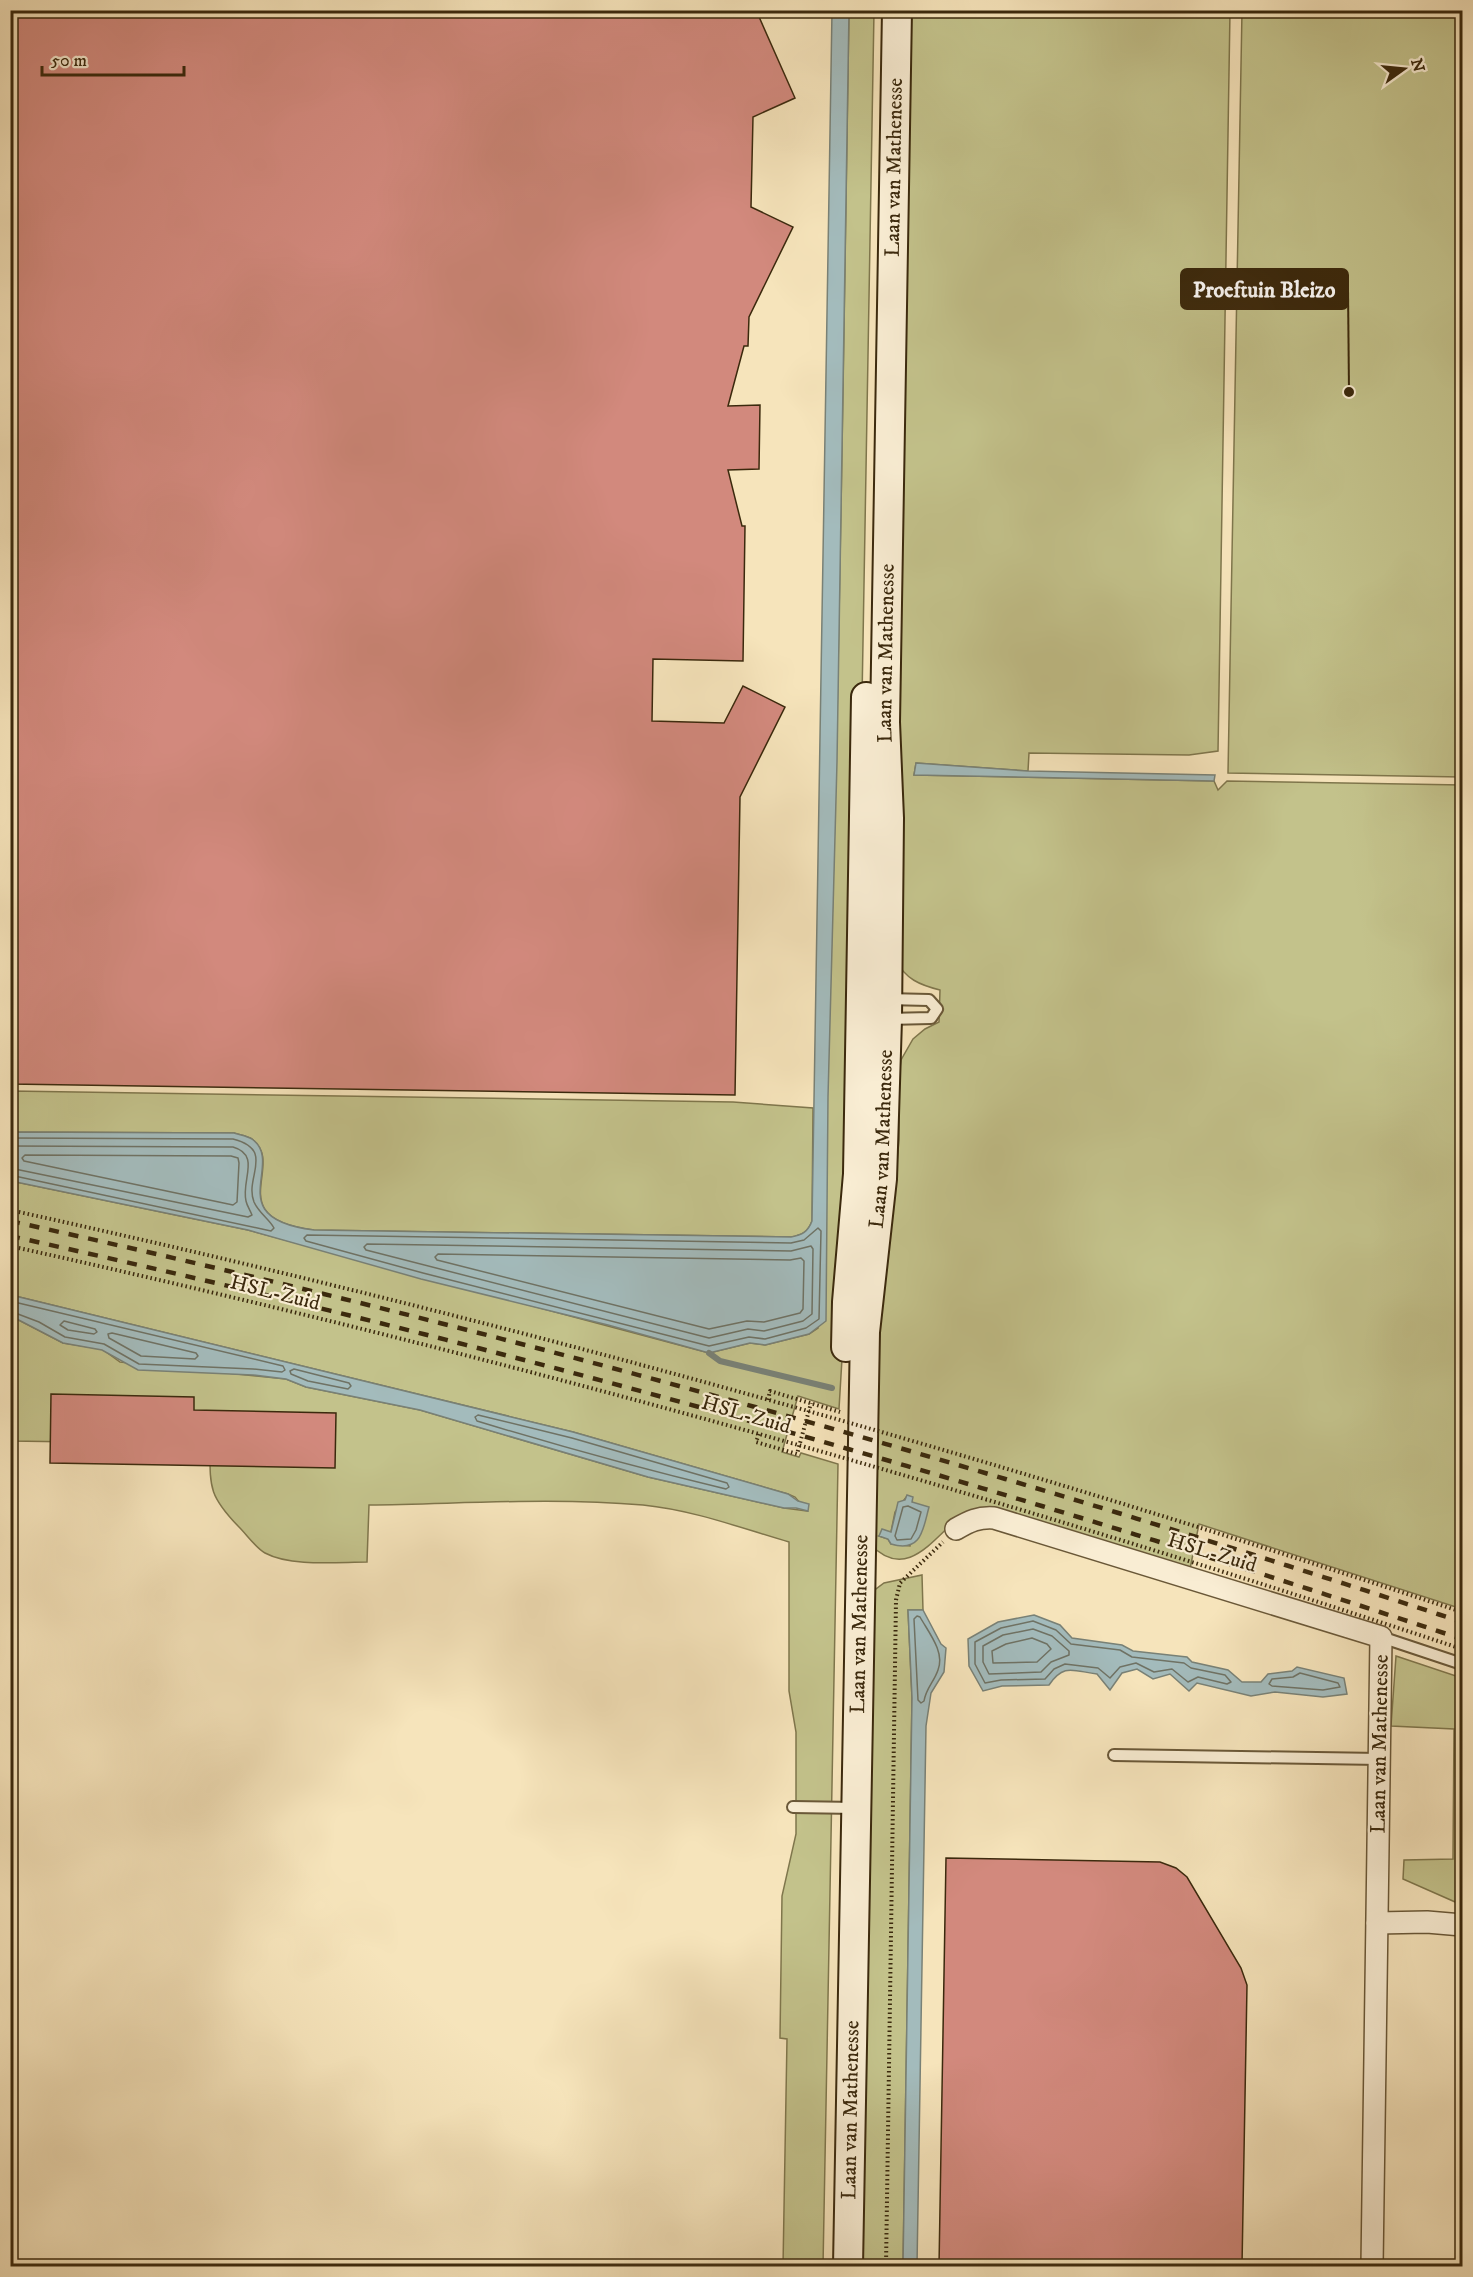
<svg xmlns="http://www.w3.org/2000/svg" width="1473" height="2277" font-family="'IM FELL DW Pica',serif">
<rect width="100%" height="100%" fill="#f6e4bb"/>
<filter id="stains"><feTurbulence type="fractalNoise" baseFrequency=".00333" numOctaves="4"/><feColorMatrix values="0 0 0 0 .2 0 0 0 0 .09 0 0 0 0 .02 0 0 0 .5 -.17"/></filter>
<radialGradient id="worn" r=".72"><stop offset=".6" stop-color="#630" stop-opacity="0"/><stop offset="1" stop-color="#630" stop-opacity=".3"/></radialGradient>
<g fill="#c3c28b" stroke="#7f764c" stroke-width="1.5" fill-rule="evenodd">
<path d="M849,11H874L854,1158L839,1409L798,1396L782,1452L799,1457L801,1453L838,1464L823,2266H783L787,2039L780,2038L782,1896L796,1834V1732L789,1691V1542C741,1528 693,1510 643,1505C552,1497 460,1504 369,1505L367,1562C338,1562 291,1567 265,1553C256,1548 247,1535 239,1527C208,1495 210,1487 210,1444L11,1441V1316L63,1343L102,1349L120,1362L286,1379L306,1387L420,1410L648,1477L784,1508L807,1511L795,1497L788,1494L573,1432L11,1295V1181L248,1230L709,1353L750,1343L765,1345L809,1334L818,1328C837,889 842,450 849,11Z"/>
<path d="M906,11H1230L1218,751L1189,755L1029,753L1028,771L916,763L914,775L1214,781L1218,790L1227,781L1462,785V1609L1199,1524L1190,1569L957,1519C931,1542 905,1581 870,1544L873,1296L891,1229L899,1140V1075L901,1060L913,1039L925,1029L939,1022L940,990C920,985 905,979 896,960ZM907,1496L912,1502L910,1546L891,1544L888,1539L879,1536L891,1532L895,1512Z"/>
<path d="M1242,11H1462V777L1228,773Z"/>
<path d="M11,1091L733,1102L813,1108L812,1221C808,1232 802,1235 791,1237L314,1230C219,1218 287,1165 252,1139C247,1136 240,1135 234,1133L11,1132Z"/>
<path d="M922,1575L923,1610H908L912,1698L903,2266H854L872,1592L884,1583Z"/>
<path d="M1396,1656L1462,1678V1905L1403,1879L1404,1860L1453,1859L1454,1729L1391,1726Z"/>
</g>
<g fill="#a3bbbc" stroke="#798176" stroke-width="1.5">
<path d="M832,11H849L837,762L828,1097L826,1321L809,1334L765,1345L750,1343L709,1353L608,1325L421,1279L248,1230L11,1181V1132L234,1133C240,1135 247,1136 252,1139C286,1164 219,1218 314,1230L791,1237C802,1235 808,1232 812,1221Z"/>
<path d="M916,763L1028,771L1215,775L1214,781L914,775Z"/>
<path d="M11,1295L573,1432L788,1494L798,1501L809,1504L808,1511L796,1508H784L648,1477L420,1410L306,1387L286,1379L253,1375L138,1370L102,1350L63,1343L11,1316Z"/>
<path d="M907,1495L913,1497L912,1502L929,1507C923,1529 922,1553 891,1544L888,1539L879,1536L882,1529L891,1532L898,1502L905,1500Z"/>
<path d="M908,1610H923L941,1644L946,1648L944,1672L931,1693L926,1726L917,2266H903L912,1698Z"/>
<path d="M1034,1615L1060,1625L1072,1638L1122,1645L1133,1651L1187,1657L1192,1662L1228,1670L1242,1682H1261L1268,1674L1292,1671L1297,1667L1344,1678L1347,1694L1323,1697L1275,1692L1251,1696L1197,1683L1189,1691L1170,1674L1153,1679L1137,1669L1122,1673L1110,1690L1097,1674C1073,1671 1064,1663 1049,1685L1002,1686L983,1691L969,1666L968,1639L998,1622Z"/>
</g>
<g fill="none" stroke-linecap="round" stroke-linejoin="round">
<g stroke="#6f7264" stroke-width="1.5">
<path d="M10,1138L233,1139C276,1150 244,1177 254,1202C259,1213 269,1219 274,1228L271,1231L10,1175"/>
<path d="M10,1146L233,1147C261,1155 241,1180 246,1201C247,1206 250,1210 252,1215L248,1217L10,1168"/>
<path d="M25,1155L231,1156L238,1158L239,1163L237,1202L233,1205L24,1161L22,1158Z"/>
<path d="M818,1228L821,1231L819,1319L806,1328L765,1339L749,1337L709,1346L423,1273L306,1241L304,1238L307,1235L791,1243L804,1240Z"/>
<path d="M367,1244L791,1251L811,1246L813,1249L812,1314L803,1321L764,1331L748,1329L709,1338L366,1250L364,1247Z"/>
<path d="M438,1254L790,1260L801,1258L804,1261L803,1309L800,1313L764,1322L747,1321L709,1329L437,1260L435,1257Z"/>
<path d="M10,1301L283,1366L285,1370L282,1372L253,1369L139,1364L104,1344L65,1337L39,1322L10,1311"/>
<path d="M64,1321L95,1329L97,1332L94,1334L68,1330L60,1325Z"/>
<path d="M112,1333L196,1353L198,1356L195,1359L141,1356L109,1338L108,1334Z"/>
<path d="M294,1369L349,1383L351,1386L348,1389L308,1381L291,1374L290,1371Z"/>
<path d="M478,1415L572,1438L727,1483L729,1487L726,1489C642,1469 559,1446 477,1421L475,1417Z"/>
<path d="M908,1506L921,1512L916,1530L911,1539L897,1540L895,1536L903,1507Z"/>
<path d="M917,1616L920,1617C929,1633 945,1652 938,1670C934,1682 926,1688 924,1701L921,1703L918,1700L914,1619Z"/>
<path d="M1033,1621L1056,1630L1071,1644L1120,1650L1132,1657L1184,1663L1191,1668L1225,1675L1231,1682L1227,1684L1198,1677L1188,1682L1172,1669L1154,1672L1136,1663L1120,1667L1110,1678L1098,1668L1065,1664L1054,1669L1045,1679L1001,1680L985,1683L975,1664V1642L1001,1628Z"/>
<path d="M1033,1629L1052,1636L1069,1651V1655L1051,1662L1041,1672L989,1674L983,1662V1646L1003,1635Z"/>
<path d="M1032,1638L1047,1644L1051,1649L1037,1662L993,1663L992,1651L1006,1644Z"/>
<path d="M1300,1673L1338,1683L1340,1687L1323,1690L1272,1686L1269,1684L1272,1679L1293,1677Z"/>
</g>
<path stroke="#798176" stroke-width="6" d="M709,1353L720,1361L832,1388"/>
</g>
<g fill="#d2897d" stroke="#3b290d" stroke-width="1.5">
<path d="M10,10H756L795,98L753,117L751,207L793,227L749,317L748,346H744L728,406L760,405L759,469L728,470L742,526H745L743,661L653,659L652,721L724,723L743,686L785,707L740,797L735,1095L10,1084Z"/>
<path d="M51,1394L194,1397V1410L336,1413L335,1468L50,1463Z"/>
<path d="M946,1858L1160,1862L1176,1868L1187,1877L1241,1968L1247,1985L1242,2266H939Z"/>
</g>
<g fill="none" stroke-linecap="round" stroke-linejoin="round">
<g stroke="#6a5838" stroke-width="14">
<g id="lane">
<path d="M886,999L929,1000L937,1009L931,1018L887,1019L861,1007Z"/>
<path d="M1381,1637L1462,1664"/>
<path d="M1114,1755L1380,1759"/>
<path d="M793,1807L856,1808"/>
</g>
</g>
<g stroke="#6a5838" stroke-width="24">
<g id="street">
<path d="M956,1529C970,1521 978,1517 994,1518L1381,1637L1372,2266"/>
<path d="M1377,1923L1427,1922L1462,1925"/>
</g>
</g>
<g stroke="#3b290d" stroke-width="32">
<g id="secondary">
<path d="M846,1347L847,1302L858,1174L866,697"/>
<path id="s1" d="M848,2266L865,1332L882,1179L887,1019L889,818L885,722L897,10"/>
</g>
</g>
<g stroke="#3b290d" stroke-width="4" stroke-dasharray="1.5 3" stroke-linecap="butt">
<path d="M768,1400L770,1391L840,1412"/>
<path d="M759,1434L756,1442L797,1454L811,1403"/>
<path d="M886,2266L896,1600L900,1583L943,1542"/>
</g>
<use href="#lane" stroke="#f9edd3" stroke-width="10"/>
<use href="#street" stroke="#f9edd3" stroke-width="21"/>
<use href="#secondary" stroke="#f9edd3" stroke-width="28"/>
<g stroke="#3b290d" stroke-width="4.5" stroke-dasharray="10 10" stroke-linecap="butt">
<path d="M10,1221C501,1329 985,1465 1462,1622"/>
<path d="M10,1236C501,1344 985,1481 1462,1639"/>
</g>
<g stroke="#3b290d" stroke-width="4" stroke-dasharray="1.5 3" stroke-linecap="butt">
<path d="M10,1210C501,1318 985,1454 1462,1612"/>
<path d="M10,1246C501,1355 986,1491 1462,1649"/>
</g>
</g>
<g text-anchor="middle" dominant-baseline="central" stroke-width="4.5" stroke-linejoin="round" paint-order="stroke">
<g font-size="21" fill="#3b290d" stroke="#f9edd3">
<text stroke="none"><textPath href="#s1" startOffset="2100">Laan van Mathenesse</textPath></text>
<text stroke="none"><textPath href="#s1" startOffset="1614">Laan van Mathenesse</textPath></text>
<text stroke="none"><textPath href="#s1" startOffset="1128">Laan van Mathenesse</textPath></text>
<text transform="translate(275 1293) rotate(14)">HSL-Zuid</text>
<text transform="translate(746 1415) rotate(16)">HSL-Zuid</text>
<text transform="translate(1212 1553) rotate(17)">HSL-Zuid</text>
<text stroke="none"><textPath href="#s1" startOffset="642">Laan van Mathenesse</textPath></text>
<text transform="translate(1380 1744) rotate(-89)">Laan van Mathenesse</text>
<text stroke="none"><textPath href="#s1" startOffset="156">Laan van Mathenesse</textPath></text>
</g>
</g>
<path fill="none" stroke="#3b290d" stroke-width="2" d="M1349 392L1348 289"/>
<circle fill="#3b290d" stroke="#f9edd3" stroke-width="2" cx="1349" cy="392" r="6"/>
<rect fill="#3b290d" stroke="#3b290d" stroke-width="2" x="1181" y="269" width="167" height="40" rx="6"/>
<g font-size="22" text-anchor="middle" font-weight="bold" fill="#fff">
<text x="1264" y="297">Proeftuin Bleizo</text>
</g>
<rect width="1473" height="2277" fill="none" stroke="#f6e4bb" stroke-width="36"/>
<rect x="12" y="12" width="1449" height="2253" fill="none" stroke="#3b290d" stroke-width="3"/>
<rect x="18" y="18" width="1437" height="2241" fill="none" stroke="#3b290d" stroke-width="1.5"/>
<g transform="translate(1404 69) rotate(75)" stroke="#f9edd3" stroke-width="4.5" paint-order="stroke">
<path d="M0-4.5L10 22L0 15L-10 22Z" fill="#3b290d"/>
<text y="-9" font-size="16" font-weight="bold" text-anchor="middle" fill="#3b290d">N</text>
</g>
<path d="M42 66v9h142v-9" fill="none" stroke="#3b290d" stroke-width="3"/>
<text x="51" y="66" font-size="18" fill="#3b290d" stroke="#f9edd3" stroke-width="4.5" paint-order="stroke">50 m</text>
<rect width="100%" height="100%" filter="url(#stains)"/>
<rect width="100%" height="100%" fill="url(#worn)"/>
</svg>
